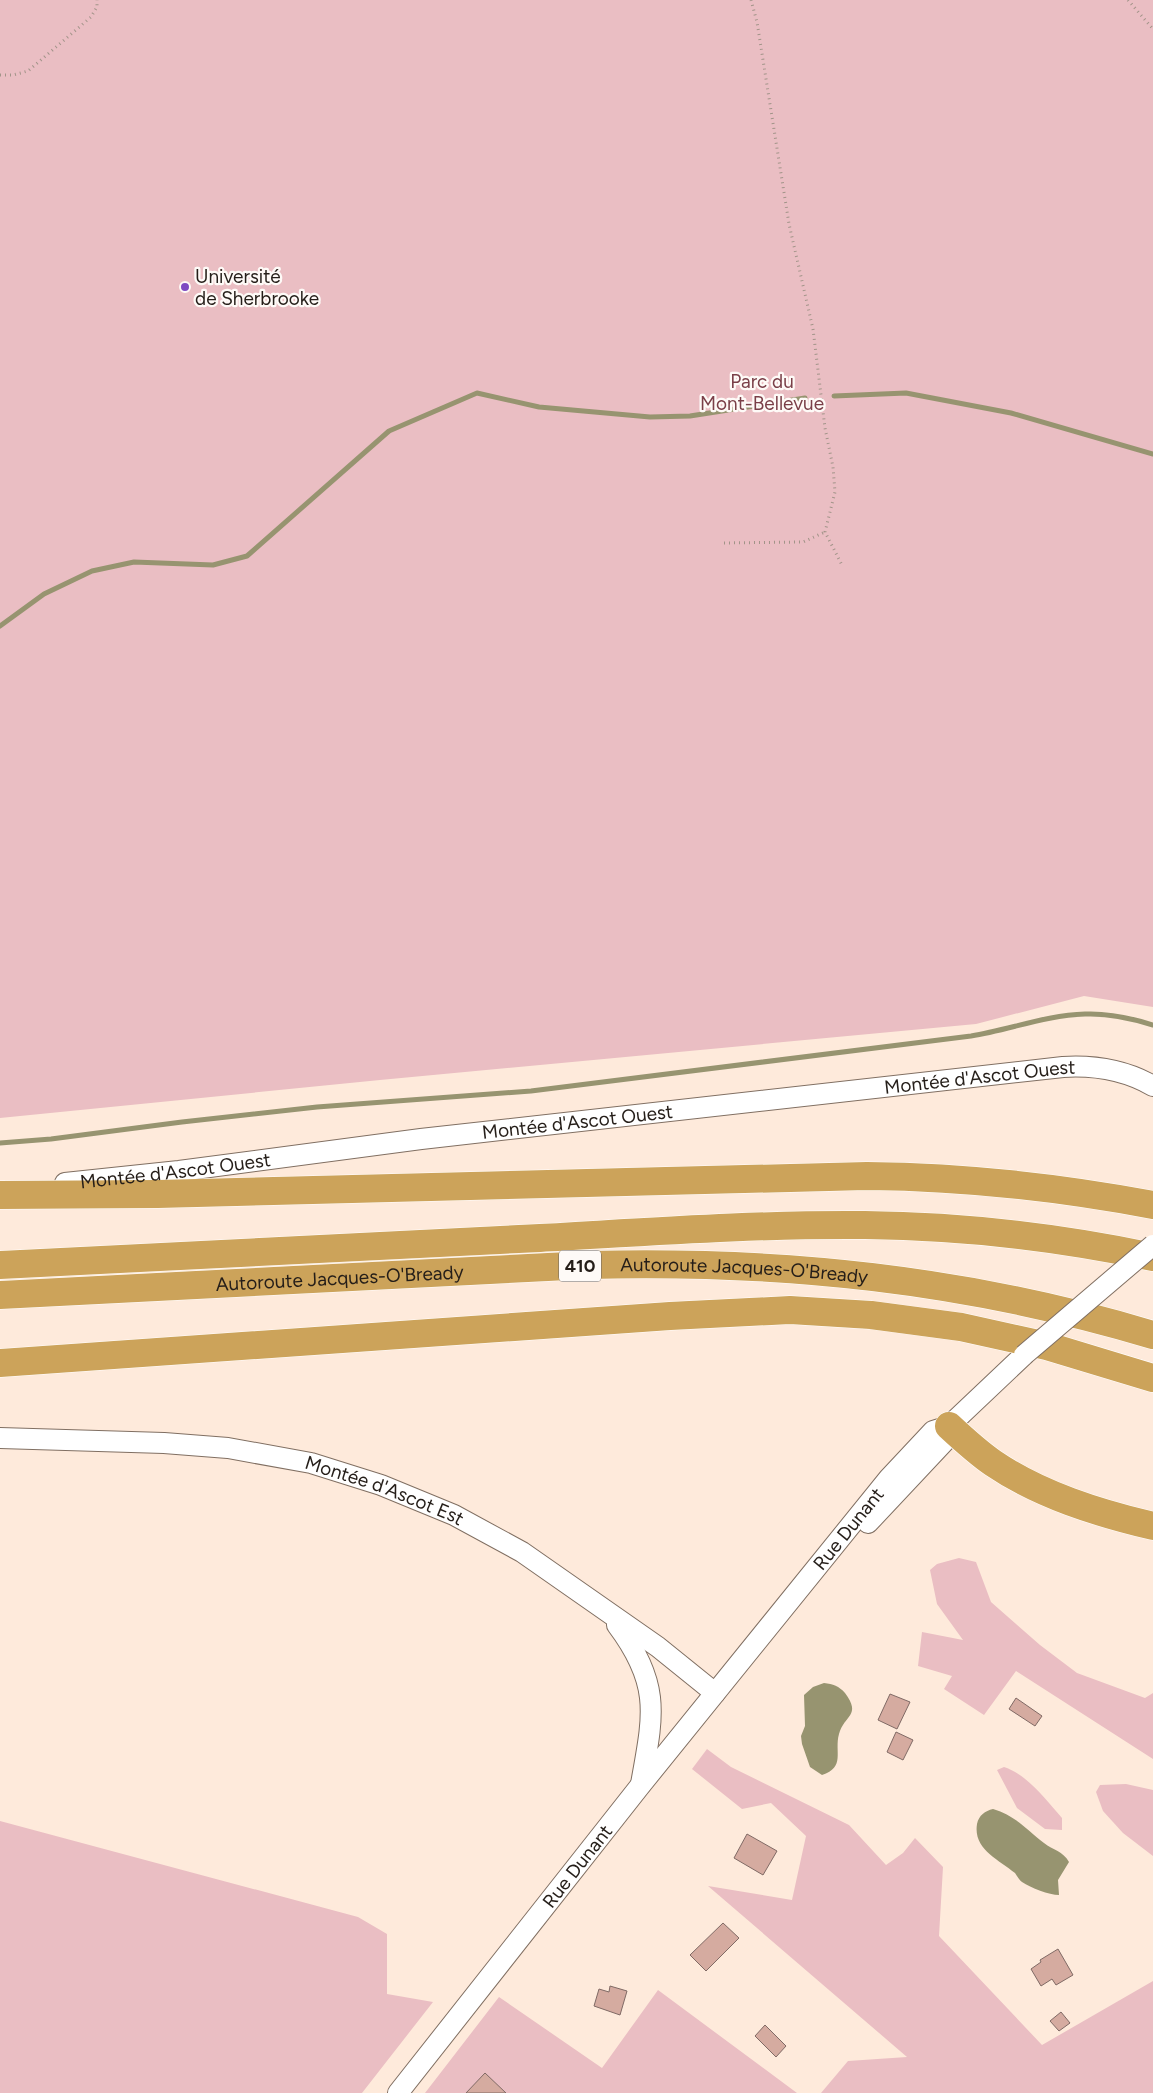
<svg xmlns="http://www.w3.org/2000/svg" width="1153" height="2093" font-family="Figtree,sans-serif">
<rect width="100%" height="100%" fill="#feeadb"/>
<g fill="#eabec3">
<path d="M0,0H1153V1007L1084,996L976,1024L380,1080L0,1118Z"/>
<path d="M959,1558L976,1562L991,1602L1040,1645L1077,1673L1145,1698L1153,1693V1759L1016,1671L984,1715L944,1689L952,1676L918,1666L922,1632L963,1640L937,1604L930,1570L937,1564Z"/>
<path d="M707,1749L731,1767L849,1825L886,1865L903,1853L915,1838L943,1867L939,1936L1042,2045L1153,1981V2093H821L848,2061L907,2057L708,1886L792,1900L806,1836L771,1803L742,1809L692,1769Z"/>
<path d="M1004,1767C1028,1775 1046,1800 1062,1818V1830L1045,1829L1017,1808L997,1770Z"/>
<path d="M1126,1784L1153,1790V1856L1123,1833L1103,1811L1096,1792L1100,1785Z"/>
<path d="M0,1821L358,1917L387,1934V1994L433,2002L362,2093H0Z"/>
<path d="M658,1990L797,2093H425L499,1997L602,2068Z"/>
</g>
<g fill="#979470">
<path d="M824,1683C833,1684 839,1686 845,1693C862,1716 844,1715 839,1734C834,1752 846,1767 822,1775L810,1767L802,1744L801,1736L805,1726L804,1695L813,1687Z"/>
<path d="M993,1809C1016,1816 1026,1829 1044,1843C1053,1850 1063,1851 1069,1862L1058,1880L1059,1895C1049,1895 1031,1888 1022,1882C1019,1880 1017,1876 1015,1873C998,1859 973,1849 977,1824C979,1815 985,1811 993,1809Z"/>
</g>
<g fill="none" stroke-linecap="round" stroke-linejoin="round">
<g stroke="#979470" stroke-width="5">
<path d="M834,396L906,393L1011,413L1153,454"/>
<path d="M0,626L44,594L92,571L134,562L213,565L247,556L389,431L477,393L539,407L650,417L690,416L805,398"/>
<path d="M0,1143L51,1139L182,1122L317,1107L531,1091L971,1036C1009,1030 1046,1015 1085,1014C1108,1013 1131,1018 1153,1025"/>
</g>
</g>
<g fill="#d5aba0" stroke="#806a65">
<path d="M890,1694L910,1702L897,1729L878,1720Z"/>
<path d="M1016,1698L1042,1716L1035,1726L1009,1709Z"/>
<path d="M896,1732L913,1740L903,1760L887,1752Z"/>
<path d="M747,1834L777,1851L763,1875L734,1858Z"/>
<path d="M723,1923L739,1938L706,1971L690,1955Z"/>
<path d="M1058,1949L1073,1975L1056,1985L1052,1979L1041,1986L1031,1969L1041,1962L1040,1960Z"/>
<path d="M610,1986L627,1991L620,2015L594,2006L599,1989L609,1992Z"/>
<path d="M1061,2012L1070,2023L1059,2031L1050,2021Z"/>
<path d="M765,2025L786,2046L776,2057L755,2036Z"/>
<path d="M485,2073L506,2093H466Z"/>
</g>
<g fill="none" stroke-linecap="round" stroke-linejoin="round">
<g stroke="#806f62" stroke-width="22">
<g id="tertiary">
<path id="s1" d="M65,1183L179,1171L421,1139L1063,1067C1095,1065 1125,1070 1153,1086"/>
<path id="s2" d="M0,1438L164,1443L228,1448L311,1463L381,1485L454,1515L522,1552L658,1647L715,1693"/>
<path d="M868,1523L945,1441L949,1426"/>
<path d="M617,1625C662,1685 653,1716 641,1784"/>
<path id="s3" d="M398,2093L640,1786L889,1478L933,1431L949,1426L1024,1355"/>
</g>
</g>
<g stroke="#fff" stroke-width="29">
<g id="motorway">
<path d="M0,1195L158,1194L867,1176C963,1177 1058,1187 1153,1205"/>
<path d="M0,1265C180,1256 360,1247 540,1238C648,1232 756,1224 865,1225C962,1226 1058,1237 1153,1257"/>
<path id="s4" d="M0,1295L588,1265C782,1260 966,1279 1153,1335"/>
<path d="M0,1363L670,1316L790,1310L871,1315L961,1327L1047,1346L1153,1378"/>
<path d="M949,1426C963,1439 977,1452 993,1463C1040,1495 1098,1513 1153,1526"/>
</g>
</g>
<g stroke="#a29489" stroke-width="3" stroke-dasharray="1 4" stroke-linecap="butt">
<path d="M751,0L757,22L789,224L813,329L825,428L833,467L835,492L825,532L842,565"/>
<path d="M1128,0L1153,29"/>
<path d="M0,75H13L28,71L91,17L97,7V0"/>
<path d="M724,543L803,542L825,532"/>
</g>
<use href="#tertiary" stroke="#fff" stroke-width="20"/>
<use href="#motorway" stroke="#cca35a" stroke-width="28"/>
<g stroke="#806f62" stroke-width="22" stroke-linecap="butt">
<path id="tertiary-bridge" d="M1024,1355L1153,1245"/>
</g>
<use href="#tertiary-bridge" stroke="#fff" stroke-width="20"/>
</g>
<circle fill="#7e4ac2" stroke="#fefaf7" stroke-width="2" cx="185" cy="287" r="5"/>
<g text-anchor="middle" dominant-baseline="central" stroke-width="4.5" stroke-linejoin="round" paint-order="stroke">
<rect fill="#fefaf7" stroke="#66605c" stroke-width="1" x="559" y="1250.5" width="42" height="31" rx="4"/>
<g font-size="18" font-weight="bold" fill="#251e19">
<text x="580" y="1266">410</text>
</g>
<g font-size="19" fill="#251e19" stroke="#fefaf7" text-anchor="start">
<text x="195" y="276">Université<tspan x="195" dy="22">de Sherbrooke</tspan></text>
</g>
<g font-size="19" fill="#7a3f48" stroke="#fefaf7">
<text x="762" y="381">Parc du<tspan x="762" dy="22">Mont-Bellevue</tspan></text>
</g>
<g font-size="19" fill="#251e19" stroke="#fefaf7">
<text stroke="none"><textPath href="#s1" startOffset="921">Montée d'Ascot Ouest</textPath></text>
<text stroke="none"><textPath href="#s1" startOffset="516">Montée d'Ascot Ouest</textPath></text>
<text stroke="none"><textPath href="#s1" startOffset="111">Montée d'Ascot Ouest</textPath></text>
<text stroke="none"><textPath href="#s4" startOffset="745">Autoroute Jacques-O'Bready</textPath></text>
<text stroke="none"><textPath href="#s4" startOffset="340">Autoroute Jacques-O'Bready</textPath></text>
<text stroke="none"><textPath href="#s2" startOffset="391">Montée d'Ascot Est</textPath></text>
<text stroke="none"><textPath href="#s3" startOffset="722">Rue Dunant</textPath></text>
<text stroke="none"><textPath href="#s3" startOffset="289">Rue Dunant</textPath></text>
</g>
</g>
</svg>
